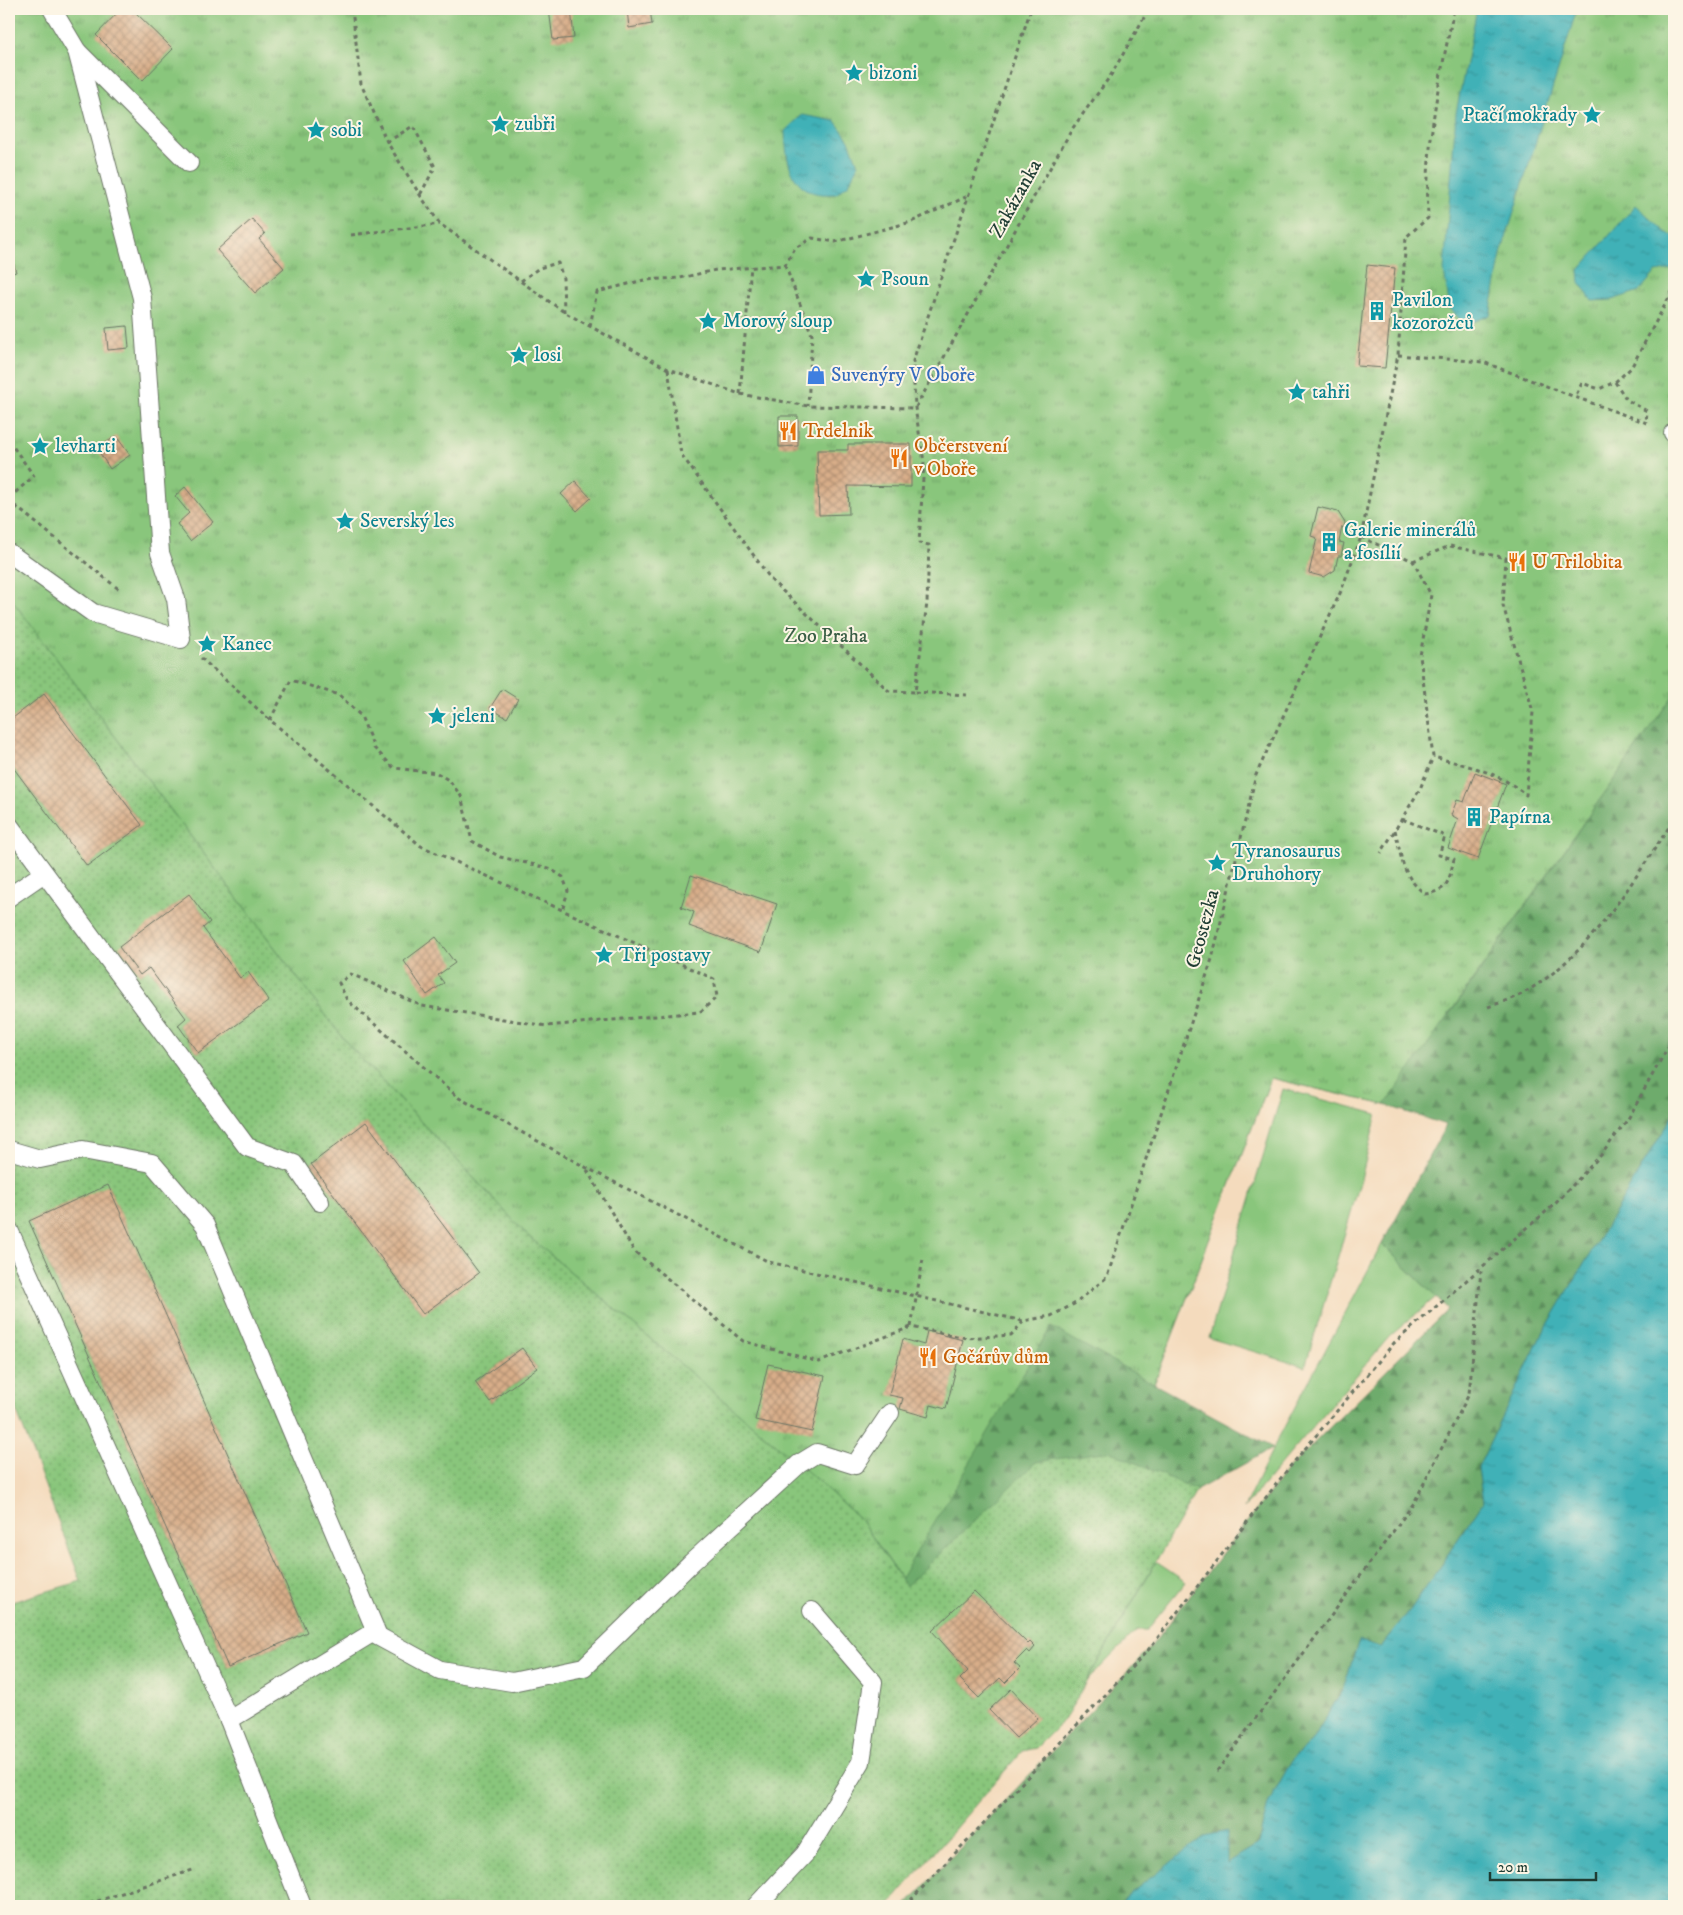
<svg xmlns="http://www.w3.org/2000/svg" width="1683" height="1915" font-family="'IM FELL DW Pica',serif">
<defs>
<pattern id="forest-firs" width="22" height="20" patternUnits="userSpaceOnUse" patternTransform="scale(1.25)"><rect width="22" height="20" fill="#6eab6c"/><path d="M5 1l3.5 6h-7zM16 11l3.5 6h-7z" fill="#5a8c5a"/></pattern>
<pattern id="park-tufts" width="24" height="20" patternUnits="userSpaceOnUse" patternTransform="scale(1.25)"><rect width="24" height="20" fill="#89c67c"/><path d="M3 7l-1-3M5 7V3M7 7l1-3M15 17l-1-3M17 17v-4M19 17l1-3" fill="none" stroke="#6fa266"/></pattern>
<pattern id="garden-dots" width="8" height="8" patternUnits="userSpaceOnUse" patternTransform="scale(1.25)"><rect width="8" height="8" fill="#89c67c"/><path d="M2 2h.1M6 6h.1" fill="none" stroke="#6fa266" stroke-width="1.8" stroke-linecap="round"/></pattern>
<pattern id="water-ripples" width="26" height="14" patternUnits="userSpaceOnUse" patternTransform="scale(1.25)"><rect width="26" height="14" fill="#40b1b7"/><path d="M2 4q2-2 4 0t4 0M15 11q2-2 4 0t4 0" fill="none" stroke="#359196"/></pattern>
<pattern id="building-cross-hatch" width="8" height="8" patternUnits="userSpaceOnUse" patternTransform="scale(1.25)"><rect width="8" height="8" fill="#d8ad89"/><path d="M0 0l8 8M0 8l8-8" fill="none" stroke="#af8e71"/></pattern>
</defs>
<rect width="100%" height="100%" fill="#fcf5e5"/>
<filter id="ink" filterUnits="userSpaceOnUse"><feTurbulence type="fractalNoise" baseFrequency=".02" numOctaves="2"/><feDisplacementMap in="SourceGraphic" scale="10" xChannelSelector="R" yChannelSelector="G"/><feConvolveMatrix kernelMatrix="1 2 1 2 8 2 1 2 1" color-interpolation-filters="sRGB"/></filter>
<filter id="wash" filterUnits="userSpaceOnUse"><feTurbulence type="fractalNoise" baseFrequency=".0096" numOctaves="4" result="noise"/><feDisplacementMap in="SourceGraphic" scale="20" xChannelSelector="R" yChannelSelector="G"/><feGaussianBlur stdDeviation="1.12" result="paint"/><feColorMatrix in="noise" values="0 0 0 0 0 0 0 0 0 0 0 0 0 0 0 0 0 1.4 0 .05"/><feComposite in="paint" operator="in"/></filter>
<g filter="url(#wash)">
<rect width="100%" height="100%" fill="#f4dbbd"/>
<g fill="#89c67c" stroke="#548258">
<path d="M1283,1089L1377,1114L1361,1179L1305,1367L1209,1338Z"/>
<path d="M1382,1244L1436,1297L1389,1337L1244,1508L1273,1448Z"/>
<path d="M1156,1562L1186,1582L1147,1630H1137L1086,1682Z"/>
</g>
<path fill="url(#forest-firs)" stroke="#467450" d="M9,9L1149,648L1449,1015L1674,694V1113L1540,1338L1478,1468L1483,1502L1411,1609L1379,1648L1359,1640L1343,1689L1311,1742L1293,1758L1268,1804L1258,1844L1227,1863L1131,1893L1119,1906H905L1149,1649L1288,1469L1448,1309L1382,1244L1446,1125L1385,1105L1271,1078L1154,1384L1273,1448L1197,1490L1109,1452L906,1586L560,1336L44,675L9,684Z"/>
<path fill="url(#park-tufts)" stroke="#548258" d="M9,9H1674V694L1385,1105L1271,1078L1154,1384L1051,1327L901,1578L860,1519L799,1464L528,1236L346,1042L9,596Z"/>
<path fill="url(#garden-dots)" stroke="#548258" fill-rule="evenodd" d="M9,596L346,1042L528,1236L799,1464L860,1519L906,1586L1036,1462L1109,1451L1197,1490L1064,1720L1036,1748L1022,1751L888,1906H9V1603L81,1581L9,1391V762L87,866L142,825L44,694L9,721ZM119,947L240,978L198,1053L178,1025L186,1018L149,968L140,975ZM367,1123L479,1272L423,1314L311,1164ZM108,1186L307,1632L228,1667L29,1221ZM522,1348L537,1368L491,1402L476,1381ZM974,1591L1028,1644L1030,1642L1035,1647L1030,1653L1027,1650L1014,1663L1005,1683L1000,1678L979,1698L961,1680L968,1671L932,1631Z"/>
<g fill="url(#water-ripples)" stroke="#307776">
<path d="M1477,9H1577L1501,254L1490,315L1466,325L1450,309L1444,271L1456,113Z"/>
<path d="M802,115L835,121L849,140L858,165L849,184L836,194C829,194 819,195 812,192C788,182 786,154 785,131Z"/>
<path d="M1636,205L1664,231L1674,237V265L1672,269L1656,272L1639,291L1612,300L1592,301L1580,283L1579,270Z"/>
<path d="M1674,1113V1906H1119L1131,1893L1205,1836L1227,1831V1863L1258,1844L1268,1804L1293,1758L1311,1742L1343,1689L1359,1640L1379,1648L1411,1609L1483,1502L1478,1468L1540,1338Z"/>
</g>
<g id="blocks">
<g fill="url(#building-cross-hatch)">
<path d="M121,9H132L173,49L142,81L96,35Z"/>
<path d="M549,9H571L574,38L553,40Z"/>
<path d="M627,9H650L652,24L629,28Z"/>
<path d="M252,219L265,234L259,239L284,268L255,293L217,250Z"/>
<path d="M9,248L16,272L9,274Z"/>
<path d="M1367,265L1395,268L1385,368L1357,366Z"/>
<path d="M127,326L129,348L108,350L106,328Z"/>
<path d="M779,416H798V446L779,447Z"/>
<path d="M116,436L130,455L110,469L97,449Z"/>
<path d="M848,444H911V487L848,486L849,514L819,515L817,450H848Z"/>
<path d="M575,481L591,498L577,511L561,494Z"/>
<path d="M185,487L213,522L190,541L177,524L189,513L175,496Z"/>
<path d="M1318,507L1338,512L1345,523L1344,528L1342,527L1339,542L1344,543L1341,556H1338L1335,570L1324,577L1309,573L1317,538L1311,536Z"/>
<path d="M502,689L518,699L507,718L490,708Z"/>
<path d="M44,694L142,825L87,866L9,762V721Z"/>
<path d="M1475,772L1506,784L1478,859L1448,848L1458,819L1451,815L1457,800L1464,802Z"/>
<path d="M691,875L777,904L761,952L689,926L694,912L681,907Z"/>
<path d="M189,894L210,922L203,928L240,978L248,972L269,1001L198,1053L178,1025L186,1018L149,968L140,975L119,947Z"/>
<path d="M436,937L455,963L438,975L444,983L427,995L404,961Z"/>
<path d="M366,1122L479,1273L423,1314L311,1164Z"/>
<path d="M108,1185L307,1632L228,1667L29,1221Z"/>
<path d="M927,1331L963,1340L946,1409L931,1405L928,1417L900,1409L903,1398L889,1395L903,1339L924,1345Z"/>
<path d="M522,1348L537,1368L490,1402L475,1382Z"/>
<path d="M768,1364L825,1376L812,1432L755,1420Z"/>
<path d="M974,1591L1028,1644L1030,1642L1035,1647L1030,1653L1027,1650L1014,1663L1020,1668L1005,1683L1000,1678L979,1698L960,1679L968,1671L932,1631Z"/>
<path d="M1011,1689L1038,1718L1016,1738L989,1710Z"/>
</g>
</g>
</g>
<g filter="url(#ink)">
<use href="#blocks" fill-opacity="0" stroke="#6a7464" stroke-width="1"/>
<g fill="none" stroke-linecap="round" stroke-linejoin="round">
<g stroke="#6a7464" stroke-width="20">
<g id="service">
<path d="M52,9L77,51L189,163"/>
<path d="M1673,433H1674"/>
<path d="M9,553L93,613L181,639L176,599L160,553L142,298L77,51"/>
<path d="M9,825L247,1147L294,1164L320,1202"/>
<path d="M9,897L44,873"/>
<path d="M9,1150L40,1159L83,1150L152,1163L205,1225L378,1636"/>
<path d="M9,1230L229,1720L302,1906"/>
<path d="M229,1720L372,1633L440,1670L512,1682L584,1667L692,1562L799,1464L817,1453L855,1465L890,1413"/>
<path d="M756,1906L805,1854L861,1762L873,1682L812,1611"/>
</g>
</g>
<g stroke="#6a7464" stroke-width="3" stroke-dasharray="4 4" stroke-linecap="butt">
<path d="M352,9L361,84L387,142L420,195L440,224L564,312L668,369L740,394L808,406L915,408"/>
<path d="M387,142L413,126L435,167L420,195"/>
<path d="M351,235L440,224"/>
<path d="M785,265L812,335L808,406"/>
<path d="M521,281L539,268L558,263L563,278L564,312"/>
<path d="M590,326L597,292L644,280L680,278L716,270L785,265L795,248L812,238L835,242L911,222L968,196"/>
<path d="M1398,355L1483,362L1575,397"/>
<path d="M668,369L681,454L772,581L889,691L915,692L927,603L929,545L919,543L924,462L915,408L913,361L1031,9"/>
<path d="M1615,382L1627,400L1647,411L1646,423"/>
<path d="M740,394L751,266"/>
<path d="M916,407L1072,129L1111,75L1149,9"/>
<path d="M1647,423L1575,397L1582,383L1599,389L1615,382L1631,368L1674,288"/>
<path d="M9,441L34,476L9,498"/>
<path d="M9,501L121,591"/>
<path d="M1361,537L1413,561L1431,595L1420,656L1433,757L1420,789L1381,853"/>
<path d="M1413,561L1450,546L1506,558L1503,605L1533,712L1526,795C1497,771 1469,766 1433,757"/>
<path d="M201,658L270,720L421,846L714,979L717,997L700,1012L547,1026L422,1006L351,974L339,983L347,1000L459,1098L587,1168L769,1262L1023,1321L1051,1316L1076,1303L1107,1277L1212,959L1256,775L1341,591L1361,537L1398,355L1406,237L1428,218C1425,143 1439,82 1454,9"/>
<path d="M915,692L967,695"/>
<path d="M270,720L291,680L339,695L361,716L374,748L394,768L437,773L450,781L461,796L472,841L500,857L549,868L563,877L568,891L562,911"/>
<path d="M1395,830C1402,858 1401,875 1425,894C1449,891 1449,880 1454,859L1439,855L1445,836L1402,819"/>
<path d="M1488,1007C1501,1002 1516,998 1527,991C1593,952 1632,881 1674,820"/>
<path d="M587,1170L634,1251L743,1341L819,1362L911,1327L967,1338L1011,1335L1023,1322"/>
<path d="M911,1327L923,1259"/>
<path d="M1217,1771L1414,1503L1469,1394L1481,1271"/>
<path d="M82,1906L196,1869"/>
<path d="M905,1906L1149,1649L1288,1469L1394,1343L1556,1203L1601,1155L1628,1119L1674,1036"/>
</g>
<use href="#service" stroke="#fff" stroke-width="18"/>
</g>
</g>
<defs>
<g id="sight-bare" transform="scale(1.5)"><path d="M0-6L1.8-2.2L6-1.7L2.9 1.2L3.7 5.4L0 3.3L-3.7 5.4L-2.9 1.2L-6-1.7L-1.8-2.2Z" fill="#0f9aa8" stroke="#fcf5e5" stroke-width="2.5" paint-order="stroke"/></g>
<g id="building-bare" transform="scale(1.5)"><path d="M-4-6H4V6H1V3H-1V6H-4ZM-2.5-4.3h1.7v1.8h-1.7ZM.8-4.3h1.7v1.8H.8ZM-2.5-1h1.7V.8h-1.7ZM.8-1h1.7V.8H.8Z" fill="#0f9aa8" stroke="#fcf5e5" stroke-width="2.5" paint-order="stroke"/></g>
<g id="shop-bare" transform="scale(1.5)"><path d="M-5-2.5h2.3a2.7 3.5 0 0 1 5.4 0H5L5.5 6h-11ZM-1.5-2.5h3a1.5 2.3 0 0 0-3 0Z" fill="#3f7fe0" stroke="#fcf5e5" stroke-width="2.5" paint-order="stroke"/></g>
<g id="restaurant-bare" transform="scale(1.5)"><path d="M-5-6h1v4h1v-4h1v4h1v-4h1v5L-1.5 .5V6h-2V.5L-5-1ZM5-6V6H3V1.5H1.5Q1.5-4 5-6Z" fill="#e8710a" stroke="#fcf5e5" stroke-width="2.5" paint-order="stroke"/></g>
</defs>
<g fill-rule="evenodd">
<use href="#sight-bare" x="854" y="73"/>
<use href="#sight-bare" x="1592" y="115"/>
<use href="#sight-bare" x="500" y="124"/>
<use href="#sight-bare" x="316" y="130"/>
<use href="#sight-bare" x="866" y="279"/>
<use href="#building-bare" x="1377" y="311"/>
<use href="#sight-bare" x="708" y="321"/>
<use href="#sight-bare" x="519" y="355"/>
<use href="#shop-bare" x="816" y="375"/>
<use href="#sight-bare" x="1297" y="392"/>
<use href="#restaurant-bare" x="788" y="431"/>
<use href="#sight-bare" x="40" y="446"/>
<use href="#restaurant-bare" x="899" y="458"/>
<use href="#sight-bare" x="345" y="521"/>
<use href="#building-bare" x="1329" y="542"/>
<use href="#restaurant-bare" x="1517" y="562"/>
<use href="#sight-bare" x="207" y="644"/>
<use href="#sight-bare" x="437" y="716"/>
<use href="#building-bare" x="1474" y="817"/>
<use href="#sight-bare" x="1217" y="863"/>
<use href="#sight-bare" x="604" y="955"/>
<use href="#restaurant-bare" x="928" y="1357"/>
</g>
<g text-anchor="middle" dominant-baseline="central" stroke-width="4" stroke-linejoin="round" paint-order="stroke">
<g font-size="20" fill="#0d838f" stroke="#fcf5e5" text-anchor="start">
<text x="869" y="73">bizoni</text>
<text x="1577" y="115" text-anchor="end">Ptačí mokřady</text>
<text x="515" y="124">zubři</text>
<text x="331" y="130">sobi</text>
<text x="881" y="279">Psoun</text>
<text x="1392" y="300">Pavilon<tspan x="1392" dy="23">kozorožců</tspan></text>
<text x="723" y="321">Morový sloup</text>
<text x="534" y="355">losi</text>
<text x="1312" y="392">tahři</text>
<text x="55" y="446">levharti</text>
<text x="360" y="521">Severský les</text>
<text x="1344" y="530">Galerie minerálů<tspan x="1344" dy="23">a fosílií</tspan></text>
<text x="222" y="644">Kanec</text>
<text x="452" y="716">jeleni</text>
<text x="1489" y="817">Papírna</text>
<text x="1232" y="851">Tyranosaurus<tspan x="1232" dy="23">Druhohory</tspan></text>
<text x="619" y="955">Tři postavy</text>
</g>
<g font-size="20" fill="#1f3d34" stroke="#fcf5e5">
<text transform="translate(1016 199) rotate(-61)">Zakázanka</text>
<text transform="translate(1203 929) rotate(-75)">Geostezka</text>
</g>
<g font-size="20" fill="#366cbe" stroke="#fcf5e5" text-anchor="start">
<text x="831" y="375">Suvenýry V Oboře</text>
</g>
<g font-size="20" fill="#c56008" stroke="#fcf5e5" text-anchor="start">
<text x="803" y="431">Trdelnik</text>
<text x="914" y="446">Občerstvení<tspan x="914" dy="23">v Oboře</tspan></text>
<text x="1532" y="562">U Trilobita</text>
<text x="943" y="1357">Gočárův dům</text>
</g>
<g font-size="20" fill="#3a5f46" stroke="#fcf5e5">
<text x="826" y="636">Zoo Praha</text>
</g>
</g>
<rect width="1683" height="1915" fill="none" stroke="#fcf5e5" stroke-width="30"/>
<path d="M1490 1872v8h106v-8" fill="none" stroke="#1f3d34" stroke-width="2.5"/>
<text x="1498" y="1872" font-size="15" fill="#1f3d34" stroke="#fcf5e5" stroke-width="4" paint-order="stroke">20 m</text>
</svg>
